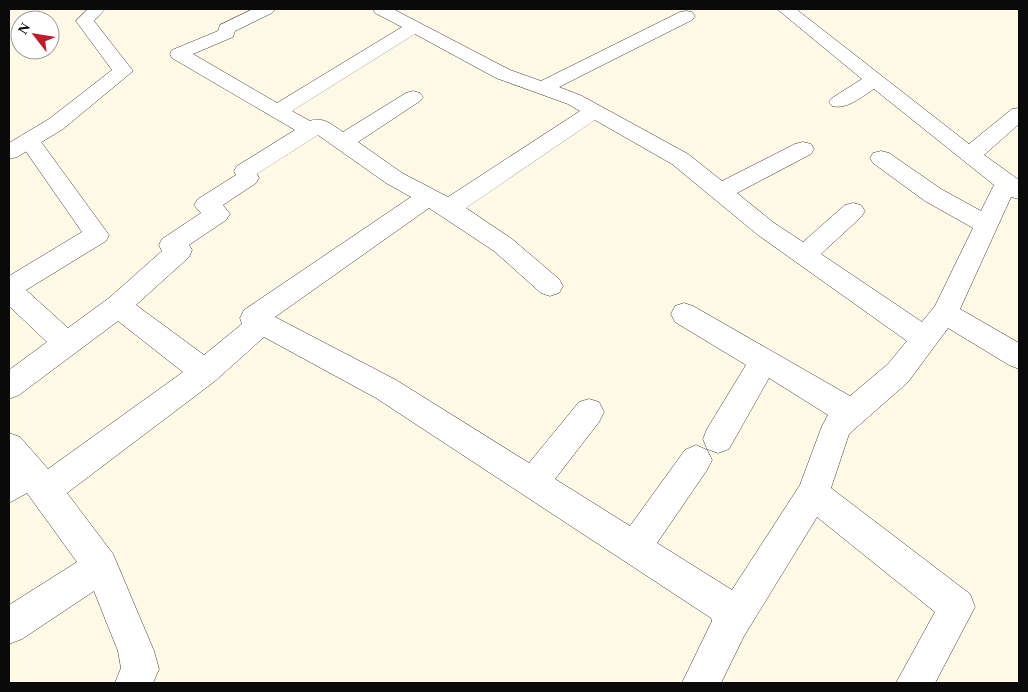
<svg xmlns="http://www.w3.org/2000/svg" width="1028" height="692" font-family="Georgia,serif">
<rect width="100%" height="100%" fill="#fff9e6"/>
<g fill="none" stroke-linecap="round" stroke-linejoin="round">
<g stroke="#3d3d3d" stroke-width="1">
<path id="minor" d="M253,9H275L272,13L235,31L233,37L193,54L277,103L402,27L375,13L373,9H393L510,70L541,81L680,12L686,11L692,12L695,16L692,20L559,87L582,96L688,154L722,181L795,144L803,142L811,144L814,149L811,154L737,193L774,223L803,242L845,205L853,203L861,205L865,211L861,217L821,254L922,322L935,306L973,228L925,201L873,163L870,158L873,153L881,151L889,153L941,189L981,211L994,185L874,89C861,97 847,110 832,106L829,102L832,98L862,79L777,9H796L969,144L1012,109L1019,108V124L984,155L1019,180V199L1011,197L960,309L1019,343V369L1009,365L948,328L908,382L849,434L831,488L970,594L975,607L935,683H896L935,612L817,517L744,636L721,683H682L712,621L711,618L376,398L264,337L215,381L67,493L113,554L154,651L159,669L153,683H115L121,668L118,651L94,591L22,639L9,644V605L77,562L27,493L9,503V433L20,437L48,469L183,372L118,321L19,395L9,399V370L47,342L9,306V276L82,232L18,140L22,135L29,133L36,135L109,235L106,241L26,290L68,328L109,298L162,251L159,245L162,239L201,213L194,205L198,199L236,175L234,171L237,166L295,130L172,58L170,54L172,50L218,31L220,25ZM415,34L496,78L568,104L580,111L448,197L402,173L358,142L420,101L423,97L420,93L413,91L406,93L343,132C332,125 323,116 310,121L292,111ZM595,120L672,164L758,235L907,341L888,364L850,396L693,306L684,303L675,306L671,314L675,322L746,365L707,429L703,439L707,449L718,453L729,449L769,378L828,415L822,426L800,485L732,590L657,543L707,470L712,460L707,450L696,445L685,450L630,526L555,479L599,422L604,412L599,402L589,399L579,402L529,463L396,380L275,317L429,208L494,251L541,293L550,296L559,293L563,286L559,279L512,239L466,208ZM318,135L386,183L411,197L244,310L240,318L242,324L204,355L136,305L189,257L192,250L189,245L226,220L230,214L223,205L256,183L259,178L257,174Z"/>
</g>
<g stroke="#3d3d3d" stroke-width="1">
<path id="tertiary" d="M88,9H105L94,21L133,71L63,129L17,157L9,159V143L49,119L112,70L76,21Z"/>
</g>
<use href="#minor" fill="#fff" fill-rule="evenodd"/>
<use href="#tertiary" fill="#fff" fill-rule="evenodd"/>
</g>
<rect width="1028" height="692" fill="none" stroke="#0a0a0a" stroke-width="20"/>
<g transform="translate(35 35) rotate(301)"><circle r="24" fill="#ffffff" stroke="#9d9d9d"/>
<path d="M0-4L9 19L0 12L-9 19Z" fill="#c21a2b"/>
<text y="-8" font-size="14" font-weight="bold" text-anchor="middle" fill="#0a0a0a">N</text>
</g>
</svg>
